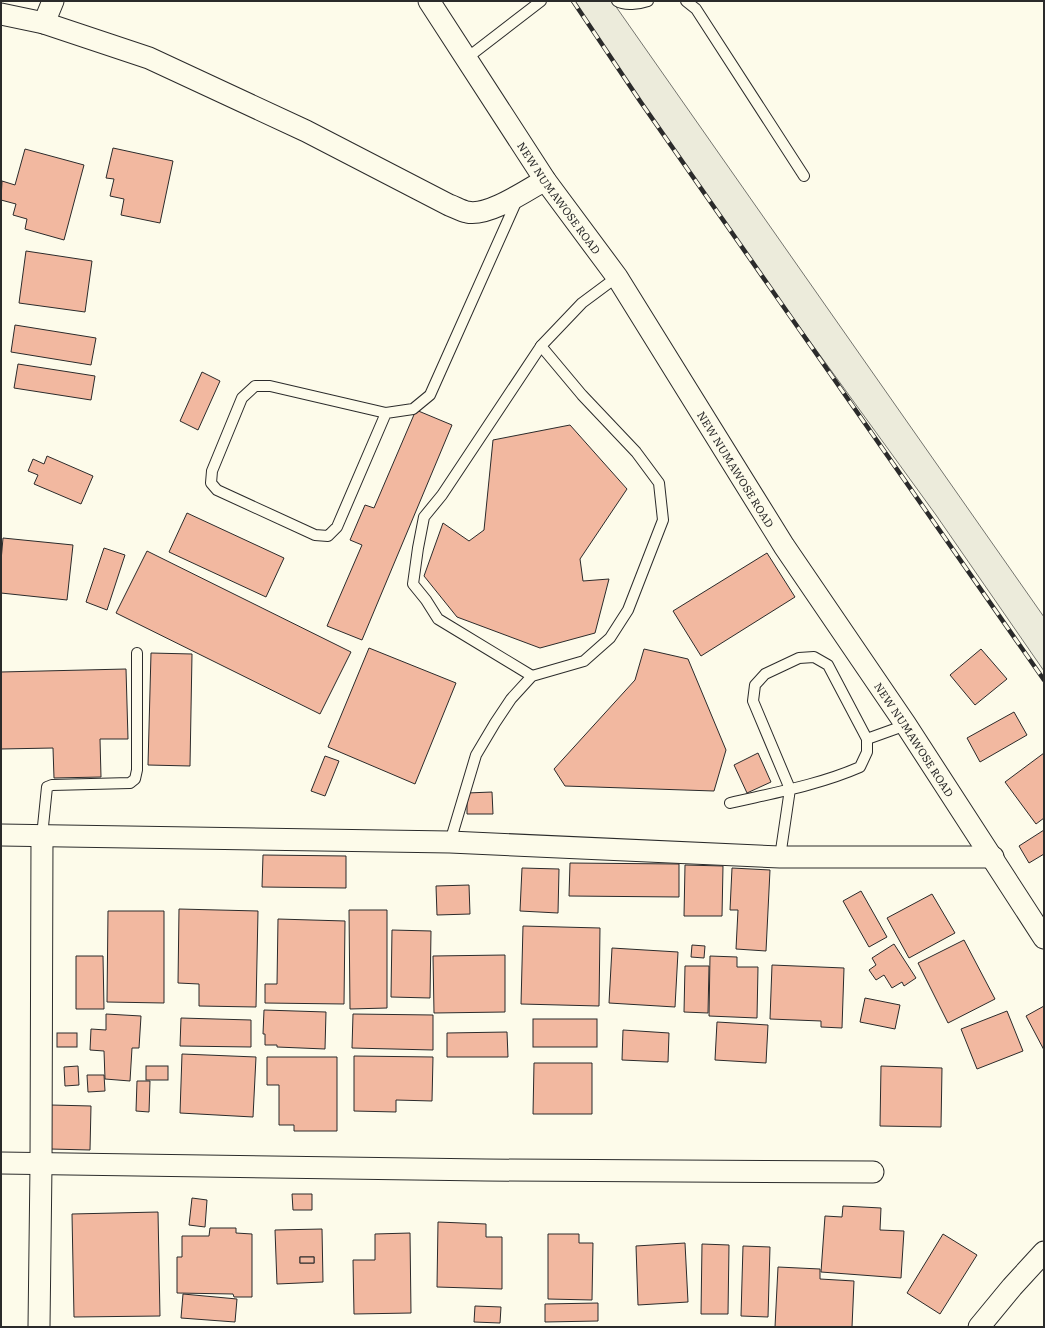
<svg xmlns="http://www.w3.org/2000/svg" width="1045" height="1328" font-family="Literata,serif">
<rect width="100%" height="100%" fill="#fdfbea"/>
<path fill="#ecebdb" stroke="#74746e" d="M573,1H612L1044,617V671L936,515L703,194Z"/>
<g fill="#f2b8a0" stroke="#2b2b2b" fill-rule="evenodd">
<path d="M113,148L173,161L160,223L121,215L124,199L110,196L114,179L106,178Z"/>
<path d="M25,149L84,165L64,240L25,229L27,219L13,215L16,204L1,200L2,181L15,185Z"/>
<path d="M26,251L92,261L85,312L19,303Z"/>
<path d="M15,325L96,338L91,365L11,352Z"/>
<path d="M18,364L95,376L91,400L14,388Z"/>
<path d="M202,372L220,381L198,430L180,421Z"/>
<path d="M416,410L452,425L362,640L327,626L362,545L350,540L365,505L374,508Z"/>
<path d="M570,425L627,489L580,559L583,581L609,579L595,633L540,648L457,617L424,576L443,523L469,541L484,530L493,440Z"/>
<path d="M47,456L93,476L81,504L34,484L38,475L28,471L33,459L44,464Z"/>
<path d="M187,513L284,558L266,597L169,552Z"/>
<path d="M3,538L73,545L67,600L1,593V561Z"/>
<path d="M104,548L125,555L107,610L86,602Z"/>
<path d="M147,551L351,652L320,714L116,613Z"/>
<path d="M767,553L795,597L701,656L673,611Z"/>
<path d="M369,648L456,683L415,784L328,747Z"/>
<path d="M644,649L688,659L726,750L714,791L565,786L554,769L635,680Z"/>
<path d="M981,649L1007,679L975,705L950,675Z"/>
<path d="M151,653L192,654L190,766L148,765Z"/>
<path d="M126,669L128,739H100L101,777L54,778L53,748L1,749V672Z"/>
<path d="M1014,712L1027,735L980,762L967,738Z"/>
<path d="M758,753L771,782L747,793L734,765Z"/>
<path d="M1044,753V818L1036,824L1005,782Z"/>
<path d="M325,756L339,761L325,796L311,791Z"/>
<path d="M492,792L493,814H467V793Z"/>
<path d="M1044,830V854L1029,863L1019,846Z"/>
<path d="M263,855L346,856V888L262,887Z"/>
<path d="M570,863L679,864V897L569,896Z"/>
<path d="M685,865L723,866L722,916H684Z"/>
<path d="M522,868L559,869L558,913L520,911Z"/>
<path d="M732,868L770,870L766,951L736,949L738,910H730Z"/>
<path d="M469,885L470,914L437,915L436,886Z"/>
<path d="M861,891L887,937L869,947L843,901Z"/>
<path d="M932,894L955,933L909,958L887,918Z"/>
<path d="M179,909L258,911L256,1007L199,1006V984L178,983Z"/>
<path d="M349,910H387V1008L350,1009Z"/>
<path d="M108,911H164V1003L107,1002Z"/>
<path d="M278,919L345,921L344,1004L265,1003V984H277Z"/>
<path d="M523,926L600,928L599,1006L521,1004Z"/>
<path d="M392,930L431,931L430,998L391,997Z"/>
<path d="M964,940L995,999L948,1023L918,963Z"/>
<path d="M894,944L916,978L904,986L902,982L892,988L884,975L876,980L869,970L876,965L872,958Z"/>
<path d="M692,945L705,946L704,958L691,957Z"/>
<path d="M612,948L678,952L675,1007L609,1003Z"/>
<path d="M505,955V1012L434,1013L433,956Z"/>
<path d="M76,956H103L104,1009H76Z"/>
<path d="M710,956L737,957V967H758L757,1018L709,1016Z"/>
<path d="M772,965L844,968L842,1028L821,1027V1021L770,1019Z"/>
<path d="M685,966H709L708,1013L684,1012Z"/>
<path d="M865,998L900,1005L895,1029L860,1022Z"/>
<path d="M1044,1006V1050L1026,1016Z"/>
<path d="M264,1010L326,1012L325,1049L277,1047V1045H265V1034H263Z"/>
<path d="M1007,1011L1023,1051L977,1069L961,1029Z"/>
<path d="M106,1014L141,1016L139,1048H132L130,1081L105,1079L104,1051L90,1050L91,1029L106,1030Z"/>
<path d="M353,1014L433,1015V1050L352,1048Z"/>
<path d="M181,1018L251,1020V1047L180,1046Z"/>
<rect x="533" y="1019" width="64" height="28"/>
<path d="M717,1022L768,1025L766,1063L715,1060Z"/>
<path d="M623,1030L669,1033L668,1062L622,1060Z"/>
<path d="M507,1032L508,1057H447V1033Z"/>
<rect x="57" y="1033" width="20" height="14"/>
<path d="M182,1054L256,1057L253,1117L180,1113Z"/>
<path d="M354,1056L433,1057L432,1101L396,1100V1112L354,1111Z"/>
<path d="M267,1057H337V1131H294V1125H279V1085H267Z"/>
<path d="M534,1063H592V1114H533Z"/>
<path d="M78,1066L79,1085L65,1086L64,1067Z"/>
<rect x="146" y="1066" width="22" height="14"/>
<path d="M881,1066L942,1068L941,1127L880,1126Z"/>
<path d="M87,1075H104L105,1091L88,1092Z"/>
<path d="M137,1081H150L149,1112L136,1111Z"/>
<path d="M51,1105L91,1106L90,1150L50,1149Z"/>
<path d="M292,1194H312V1210H293Z"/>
<path d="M192,1198L207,1200L205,1227L189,1225Z"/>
<path d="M843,1206L881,1208L880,1230L904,1231L901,1278L821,1272L825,1216L842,1217Z"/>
<path d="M158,1212L160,1316L74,1317L72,1214Z"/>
<path d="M438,1222L486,1224V1237H502V1289L437,1287Z"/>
<path d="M210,1228H236V1233L252,1234V1297H234L233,1294L177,1293V1257H182V1236H209Z"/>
<path d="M322,1229L323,1282L277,1284L275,1230ZM300,1257H314V1263H300Z"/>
<path d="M410,1233L411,1313L354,1314L353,1260H375V1234Z"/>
<path d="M548,1234H579V1243H593L592,1300L548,1299Z"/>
<path d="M943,1234L977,1255L940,1314L907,1293Z"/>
<path d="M685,1243L688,1302L638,1305L636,1246Z"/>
<path d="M702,1244L729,1245L728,1314H701Z"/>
<path d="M743,1246L770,1247L768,1317L741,1316Z"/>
<rect x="300" y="1257" width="14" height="6"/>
<path d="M778,1267L820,1269V1279L854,1281L852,1327H775Z"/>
<path d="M183,1294L237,1299L235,1322L181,1318Z"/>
<path d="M598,1303V1321L545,1322V1304Z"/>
<path d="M475,1306L501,1307L500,1323L474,1322Z"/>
</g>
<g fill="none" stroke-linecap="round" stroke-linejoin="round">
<g stroke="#2b2b2b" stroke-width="12">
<g id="lane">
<path d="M617,1C625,6 639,4 648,1"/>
<path d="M686,1L696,9L804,176"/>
<path d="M467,58L541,1"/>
<path d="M386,413L337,527L328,536L315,535L217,490L211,483L212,471L242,398L255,386H270L386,413L413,409L430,395L517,200"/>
<path d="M532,676L438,619L426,600L413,584L418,548L424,517L442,495L541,346"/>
<path d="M867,739L906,725"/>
<path d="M730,803C773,793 819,785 860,767L867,752V739L828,665L814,657L799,658L765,674L755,685L753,701L790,789L780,857"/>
<path d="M42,836L47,787L52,785L130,783L135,779L137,770V653"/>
<path d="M450,842L476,755L495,723L511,699L532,676L584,661L610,638L628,610L663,520L659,483L636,452L582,395L541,346L582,303L617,277"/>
</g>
</g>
<g stroke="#2b2b2b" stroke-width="23">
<g id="street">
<path id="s1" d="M429,1L545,180L617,277L784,546L906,725L1044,938"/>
<path d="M1,14L44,23L149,58L306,131L449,205C455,207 461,211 467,212C488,217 527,190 545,180"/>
<path d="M44,23L53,1"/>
<path d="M1,835L450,842L780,857H993"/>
<path d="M1,1163L485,1170L873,1172"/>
<path d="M39,1327L41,1165L42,836"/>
<path d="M979,1327L1012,1287L1044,1252"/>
</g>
</g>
<use href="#lane" stroke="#fdfbea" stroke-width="10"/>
<use href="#street" stroke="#fdfbea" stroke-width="21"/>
<g stroke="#2b2b2b" stroke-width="4.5">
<path id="rail" d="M573,1L640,101L1044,680"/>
</g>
<use href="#rail" stroke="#fdfbea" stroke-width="3" stroke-dasharray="9" stroke-linecap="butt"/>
</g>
<g text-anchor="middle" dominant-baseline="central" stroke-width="3" stroke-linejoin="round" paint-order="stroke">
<g font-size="11" fill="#2b2b2b" stroke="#fdfbea">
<text stroke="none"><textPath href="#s1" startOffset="236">NEW NUMAWOSE ROAD</textPath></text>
<text stroke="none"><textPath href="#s1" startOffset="560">NEW NUMAWOSE ROAD</textPath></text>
<text stroke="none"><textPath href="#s1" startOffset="884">NEW NUMAWOSE ROAD</textPath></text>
</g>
</g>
<rect width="1045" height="1328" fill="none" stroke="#2b2b2b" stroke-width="4"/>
</svg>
